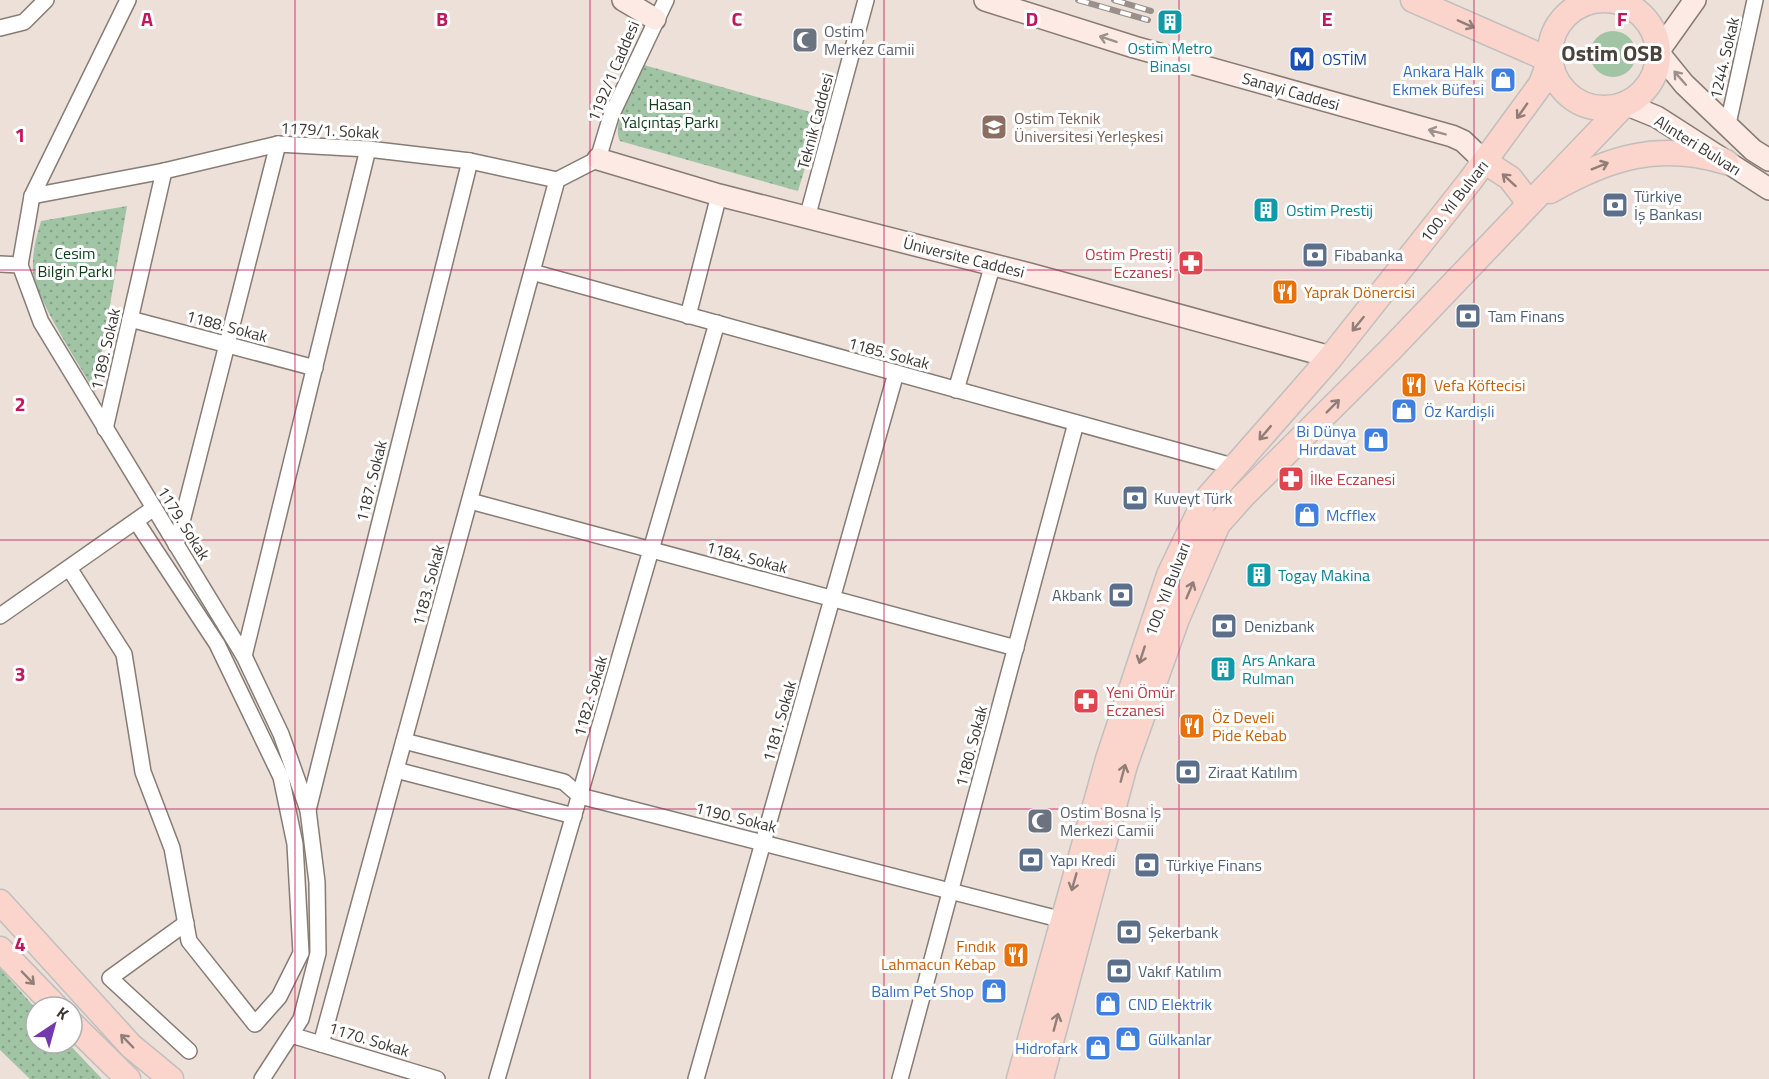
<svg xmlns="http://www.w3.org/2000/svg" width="1769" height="1079" font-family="'Titillium Web',sans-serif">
<defs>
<pattern id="park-dots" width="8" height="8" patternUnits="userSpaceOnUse" patternTransform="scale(1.5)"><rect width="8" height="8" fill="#a1c4a5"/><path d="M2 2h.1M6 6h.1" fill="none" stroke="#84a087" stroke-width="1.8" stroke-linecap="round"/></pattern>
</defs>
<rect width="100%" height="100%" fill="#ece0d9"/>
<circle fill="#a1c4a5" cx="1613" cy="54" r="23"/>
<g fill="url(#park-dots)">
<path d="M644,65L821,115L798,191L620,141C610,123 636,82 644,65Z"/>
<path d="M127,206L95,392C81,367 34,296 33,271C32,253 36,238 41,221Z"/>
<path d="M0,968L36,1009V1043H68L102,1079H30L0,1050Z"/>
</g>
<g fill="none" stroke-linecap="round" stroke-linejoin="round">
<g stroke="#867c75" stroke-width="18">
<g id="street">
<path d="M128,0L32,196L20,265L41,322L244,656L281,734L308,810L317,882L318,953L301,1019L262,1079"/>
<path d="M0,28L24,22L46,0"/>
<path d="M1728,124L1755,0"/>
<path d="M32,196L164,171L278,144L368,149L470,161L557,180"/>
<path d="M807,218L866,0"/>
<path d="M0,264L20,265"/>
<path d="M532,272L1236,467"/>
<path d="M688,316L719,195"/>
<path d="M130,319L315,368"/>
<path d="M956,390L993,264"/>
<path d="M105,429L164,171"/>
<path d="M470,501L1016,648"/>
<path d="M176,545L278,144"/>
<path d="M69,568L124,654L143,772L172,848L189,941L255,1024L279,997L301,953L295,844L281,777L217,644L136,521"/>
<path d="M0,616L154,508"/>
<path d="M244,656L368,149"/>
<path d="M404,741L564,782L580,796L1063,920"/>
<path d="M396,770L574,816"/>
<path d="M308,810L470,161"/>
<path d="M186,923L110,978L189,1051"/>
<path d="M291,1035L437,1079"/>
<path d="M321,1044L557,180L598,159L611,116L666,0"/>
<path d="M497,1079L717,323"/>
<path d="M696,1079L896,373"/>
<path d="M900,1079L1076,423"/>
</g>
</g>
<g stroke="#867c75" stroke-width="24">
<g id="secondary">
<path d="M623,0L655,19"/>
<path d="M985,0L1134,47L1452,136L1463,141L1485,162"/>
<path d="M1695,0L1658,52L1684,84L1753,150L1769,160"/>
<path d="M1625,104L1657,117L1769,189"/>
<path d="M598,159L719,195L1029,274L1331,357"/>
</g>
</g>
<g stroke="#c1bfbe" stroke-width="27">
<g id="primary">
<path d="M1413,0L1550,60"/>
<circle cx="1604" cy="54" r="54"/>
<path d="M1485,162L1510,178L1529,203"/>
<path d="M1550,191C1610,157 1658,142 1726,162"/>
<path d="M0,902L131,1046L171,1079"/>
<path d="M0,949L56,1007"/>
<path d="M72,1024L128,1079"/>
<path d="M1019,1079L1108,759L1169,575L1204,502L1331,357L1470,181L1541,84L1550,60"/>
<path d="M1041,1079L1125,765L1177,619L1218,524L1243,496L1391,349L1625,104"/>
</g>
</g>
<use href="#street" stroke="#fff" stroke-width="15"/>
<use href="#secondary" stroke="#fdeae5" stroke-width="21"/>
<use href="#primary" stroke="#fbd4cb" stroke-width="24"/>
<g stroke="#99908b" stroke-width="6">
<g id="rail">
<path d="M1078,0L1148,20"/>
<path d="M1114,0L1151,11"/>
</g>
</g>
<use href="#rail" stroke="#fff" stroke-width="4" stroke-dasharray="11" stroke-linecap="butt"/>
</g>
<defs><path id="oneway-shaft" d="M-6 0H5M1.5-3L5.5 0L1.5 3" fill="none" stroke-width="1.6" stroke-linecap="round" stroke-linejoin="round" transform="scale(1.5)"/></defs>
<g stroke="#927e78">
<use href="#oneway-shaft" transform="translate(1466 24) rotate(24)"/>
<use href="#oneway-shaft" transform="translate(1522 111) rotate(125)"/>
<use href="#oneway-shaft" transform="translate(1600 166) rotate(-22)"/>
<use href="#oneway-shaft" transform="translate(1509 180) rotate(-138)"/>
<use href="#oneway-shaft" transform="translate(1358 324) rotate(129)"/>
<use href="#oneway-shaft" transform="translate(1333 406) rotate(-45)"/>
<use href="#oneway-shaft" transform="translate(1265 433) rotate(130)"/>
<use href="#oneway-shaft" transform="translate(1190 590) rotate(-67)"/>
<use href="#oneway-shaft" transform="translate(1142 655) rotate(108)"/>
<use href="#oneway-shaft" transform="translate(1123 773) rotate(-75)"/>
<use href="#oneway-shaft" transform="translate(1074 882) rotate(106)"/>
<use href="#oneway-shaft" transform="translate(28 978) rotate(46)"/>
<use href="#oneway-shaft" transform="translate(1056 1022) rotate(-75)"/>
<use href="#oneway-shaft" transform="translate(127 1041) rotate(-134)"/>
</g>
<g stroke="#9d918d">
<use href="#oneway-shaft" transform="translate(1108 39) rotate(-162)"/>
<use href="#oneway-shaft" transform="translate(1680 78) rotate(-131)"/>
<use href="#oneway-shaft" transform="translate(1437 132) rotate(-165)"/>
</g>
<path fill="none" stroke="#c2185b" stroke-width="1.5" stroke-opacity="0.55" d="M295,0V1079M590,0V1079M884,0V1079M1179,0V1079M1474,0V1079M0,270H1769M0,540H1769M0,809H1769"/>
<defs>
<g id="building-square" transform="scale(1.35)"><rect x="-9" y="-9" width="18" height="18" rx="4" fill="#0f9aa8" stroke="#fff"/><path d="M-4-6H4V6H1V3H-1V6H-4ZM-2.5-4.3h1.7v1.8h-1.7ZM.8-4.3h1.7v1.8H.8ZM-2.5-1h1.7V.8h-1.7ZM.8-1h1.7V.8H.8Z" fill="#fff"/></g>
<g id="mosque-square" transform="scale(1.35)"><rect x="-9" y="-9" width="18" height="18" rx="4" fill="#6b7280" stroke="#fff"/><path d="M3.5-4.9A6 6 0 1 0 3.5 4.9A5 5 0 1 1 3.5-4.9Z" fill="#fff"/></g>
<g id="metro-square" transform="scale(1.35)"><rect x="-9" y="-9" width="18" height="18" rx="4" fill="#1a4fb4" stroke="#fff"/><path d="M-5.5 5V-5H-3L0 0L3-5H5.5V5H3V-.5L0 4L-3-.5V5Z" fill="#fff"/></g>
<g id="shop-square" transform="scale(1.35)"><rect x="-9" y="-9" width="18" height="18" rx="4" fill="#3f7fe0" stroke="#fff"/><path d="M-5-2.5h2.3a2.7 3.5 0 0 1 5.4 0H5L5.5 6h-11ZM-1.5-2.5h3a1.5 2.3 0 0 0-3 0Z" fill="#fff"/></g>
<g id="university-square" transform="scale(1.35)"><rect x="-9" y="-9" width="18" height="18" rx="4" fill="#8d6e63" stroke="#fff"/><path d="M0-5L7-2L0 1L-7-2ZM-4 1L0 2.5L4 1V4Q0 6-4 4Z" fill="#fff"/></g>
<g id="bank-square" transform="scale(1.35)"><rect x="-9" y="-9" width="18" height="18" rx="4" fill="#5c6f8a" stroke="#fff"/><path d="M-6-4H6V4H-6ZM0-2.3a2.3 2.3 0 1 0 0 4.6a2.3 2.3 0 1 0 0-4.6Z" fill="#fff"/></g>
<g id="pharmacy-square" transform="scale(1.35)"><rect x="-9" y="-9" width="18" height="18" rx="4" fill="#e0444e" stroke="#fff"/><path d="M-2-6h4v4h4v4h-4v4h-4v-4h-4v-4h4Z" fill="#fff"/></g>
<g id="restaurant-square" transform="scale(1.35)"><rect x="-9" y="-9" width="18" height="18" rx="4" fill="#e8710a" stroke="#fff"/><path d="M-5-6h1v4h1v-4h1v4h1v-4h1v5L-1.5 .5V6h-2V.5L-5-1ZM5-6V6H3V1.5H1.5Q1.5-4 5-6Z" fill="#fff"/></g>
</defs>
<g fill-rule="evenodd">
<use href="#building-square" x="1170" y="22"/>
<use href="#mosque-square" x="805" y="40"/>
<use href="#metro-square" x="1302" y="59"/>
<use href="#shop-square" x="1503" y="80"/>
<use href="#university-square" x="994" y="127"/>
<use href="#bank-square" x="1615" y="205"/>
<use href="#building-square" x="1266" y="210"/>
<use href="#bank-square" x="1315" y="255"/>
<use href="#pharmacy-square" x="1191" y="263"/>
<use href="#restaurant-square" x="1285" y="292"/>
<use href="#bank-square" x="1468" y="316"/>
<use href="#restaurant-square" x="1414" y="385"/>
<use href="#shop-square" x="1404" y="411"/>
<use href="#shop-square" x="1376" y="440"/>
<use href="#pharmacy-square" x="1291" y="479"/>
<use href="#bank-square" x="1135" y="498"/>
<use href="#shop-square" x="1307" y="515"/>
<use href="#building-square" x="1259" y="575"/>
<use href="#bank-square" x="1121" y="595"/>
<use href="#bank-square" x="1224" y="626"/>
<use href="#building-square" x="1223" y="669"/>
<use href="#pharmacy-square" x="1086" y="701"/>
<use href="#restaurant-square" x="1192" y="726"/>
<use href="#bank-square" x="1188" y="772"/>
<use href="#mosque-square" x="1040" y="821"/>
<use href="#bank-square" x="1031" y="860"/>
<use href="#bank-square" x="1147" y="865"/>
<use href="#bank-square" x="1129" y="932"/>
<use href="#restaurant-square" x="1016" y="955"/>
<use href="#bank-square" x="1119" y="971"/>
<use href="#shop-square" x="994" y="991"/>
<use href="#shop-square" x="1108" y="1004"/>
<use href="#shop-square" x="1128" y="1039"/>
<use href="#shop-square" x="1098" y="1048"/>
</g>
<g text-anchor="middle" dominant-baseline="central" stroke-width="6" stroke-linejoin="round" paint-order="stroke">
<g font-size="16" fill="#5b616d" stroke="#fff" text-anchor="start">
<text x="824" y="31">Ostim<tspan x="824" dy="18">Merkez Camii</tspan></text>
<text x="1060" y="812">Ostim Bosna İş<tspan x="1060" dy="18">Merkezi Camii</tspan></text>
</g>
<g font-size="16" fill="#0d838f" stroke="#fff" text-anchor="start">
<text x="1170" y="48" text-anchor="middle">Ostim Metro<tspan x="1170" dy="18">Binası</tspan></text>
<text x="1286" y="210">Ostim Prestij</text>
<text x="1278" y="575">Togay Makina</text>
<text x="1242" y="660">Ars Ankara<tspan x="1242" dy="18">Rulman</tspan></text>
</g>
<g font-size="16" fill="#3d3835" stroke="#fff">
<text transform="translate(1724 58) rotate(-77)">1244. Sokak</text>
<text transform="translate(613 71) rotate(-67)">1192/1 Caddesi</text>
<text transform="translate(1291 91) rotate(16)">Sanayi Caddesi</text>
<text transform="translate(815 121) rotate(-75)">Teknik Caddesi</text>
<text transform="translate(330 130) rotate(3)">1179/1. Sokak</text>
<text transform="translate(1698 145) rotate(32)">Alınteri Bulvarı</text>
<text transform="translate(1454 201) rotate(-52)">100. Yıl Bulvarı</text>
<text transform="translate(964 257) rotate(14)">Üniversite Caddesi</text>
<text transform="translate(227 326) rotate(15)">1188. Sokak</text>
<text transform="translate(105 349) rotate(-77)">1189. Sokak</text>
<text transform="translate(889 353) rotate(15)">1185. Sokak</text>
<text transform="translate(371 481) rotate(-76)">1187. Sokak</text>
<text transform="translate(184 523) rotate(58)">1179. Sokak</text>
<text transform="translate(747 557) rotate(15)">1184. Sokak</text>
<text transform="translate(428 585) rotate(-75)">1183. Sokak</text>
<text transform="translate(1167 589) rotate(-69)">100. Yıl Bulvarı</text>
<text transform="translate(590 696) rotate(-74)">1182. Sokak</text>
<text transform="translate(779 721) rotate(-74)">1181. Sokak</text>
<text transform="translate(971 746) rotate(-75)">1180. Sokak</text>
<text transform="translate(736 817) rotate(14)">1190. Sokak</text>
<text transform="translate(369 1039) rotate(17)">1170. Sokak</text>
</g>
<g font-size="16" fill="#164399" stroke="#fff" text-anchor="start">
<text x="1322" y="59">OSTİM</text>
</g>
<g font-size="16" fill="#366cbe" stroke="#fff" text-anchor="end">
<text x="1484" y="71">Ankara Halk<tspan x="1484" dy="18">Ekmek Büfesi</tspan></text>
<text x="1424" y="411" text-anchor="start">Öz Kardişli</text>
<text x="1356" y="431">Bi Dünya<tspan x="1356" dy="18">Hırdavat</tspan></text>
<text x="1326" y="515" text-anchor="start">Mcfflex</text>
<text x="974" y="991">Balım Pet Shop</text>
<text x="1128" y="1004" text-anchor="start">CND Elektrik</text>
<text x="1148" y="1039" text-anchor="start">Gülkanlar</text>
<text x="1078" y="1048">Hidrofark</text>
</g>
<g font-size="16" fill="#0b3b17" stroke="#fff">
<text x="670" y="104">Hasan<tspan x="670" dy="18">Yalçıntaş Parkı</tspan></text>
<text x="75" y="253">Cesim<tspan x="75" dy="18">Bilgin Parkı</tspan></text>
</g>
<g font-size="16" fill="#785e54" stroke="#fff" text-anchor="start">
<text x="1014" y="118">Ostim Teknik<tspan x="1014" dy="18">Üniversitesi Yerleşkesi</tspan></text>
</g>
<g font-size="16" fill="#4e5e75" stroke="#fff" text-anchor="start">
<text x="1634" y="196">Türkiye<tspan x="1634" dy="18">İş Bankası</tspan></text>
<text x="1334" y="255">Fibabanka</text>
<text x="1488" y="316">Tam Finans</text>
<text x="1154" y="498">Kuveyt Türk</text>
<text x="1102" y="595" text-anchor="end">Akbank</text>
<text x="1244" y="626">Denizbank</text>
<text x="1208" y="772">Ziraat Katılım</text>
<text x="1050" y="860">Yapı Kredi</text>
<text x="1166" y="865">Türkiye Finans</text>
<text x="1148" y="932">Şekerbank</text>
<text x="1138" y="971">Vakıf Katılım</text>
</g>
<g font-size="16" fill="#be3a42" stroke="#fff" text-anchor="start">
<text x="1172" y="254" text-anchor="end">Ostim Prestij<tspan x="1172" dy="18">Eczanesi</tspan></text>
<text x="1310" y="479">İlke Eczanesi</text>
<text x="1106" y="692">Yeni Ömür<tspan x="1106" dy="18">Eczanesi</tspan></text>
</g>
<g font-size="16" fill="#c56008" stroke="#fff" text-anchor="start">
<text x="1304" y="292">Yaprak Dönercisi</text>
<text x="1434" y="385">Vefa Köftecisi</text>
<text x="1212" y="717">Öz Develi<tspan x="1212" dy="18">Pide Kebab</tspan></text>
<text x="996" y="946" text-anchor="end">Fındık<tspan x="996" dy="18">Lahmacun Kebap</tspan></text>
</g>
<g font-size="22" font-weight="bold" fill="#4b413b" stroke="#fff">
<text x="1612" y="53">Ostim OSB</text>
</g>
</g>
<g font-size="20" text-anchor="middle" font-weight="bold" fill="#c2185b" stroke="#fff" stroke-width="6" stroke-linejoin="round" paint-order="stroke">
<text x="147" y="26">A</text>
<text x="442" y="26">B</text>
<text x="737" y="26">C</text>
<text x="1032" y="26">D</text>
<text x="1327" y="26">E</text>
<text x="1622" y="26">F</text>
<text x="20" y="142">1</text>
<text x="20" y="411">2</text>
<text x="20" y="681">3</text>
<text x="20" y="951">4</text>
</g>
<g transform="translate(54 1025) rotate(36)"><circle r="28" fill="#ffffff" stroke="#b1afae" stroke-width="1.5"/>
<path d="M0-4.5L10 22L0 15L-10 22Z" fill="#7439af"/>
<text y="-9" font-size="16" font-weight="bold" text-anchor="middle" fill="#3d3835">K</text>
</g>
</svg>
